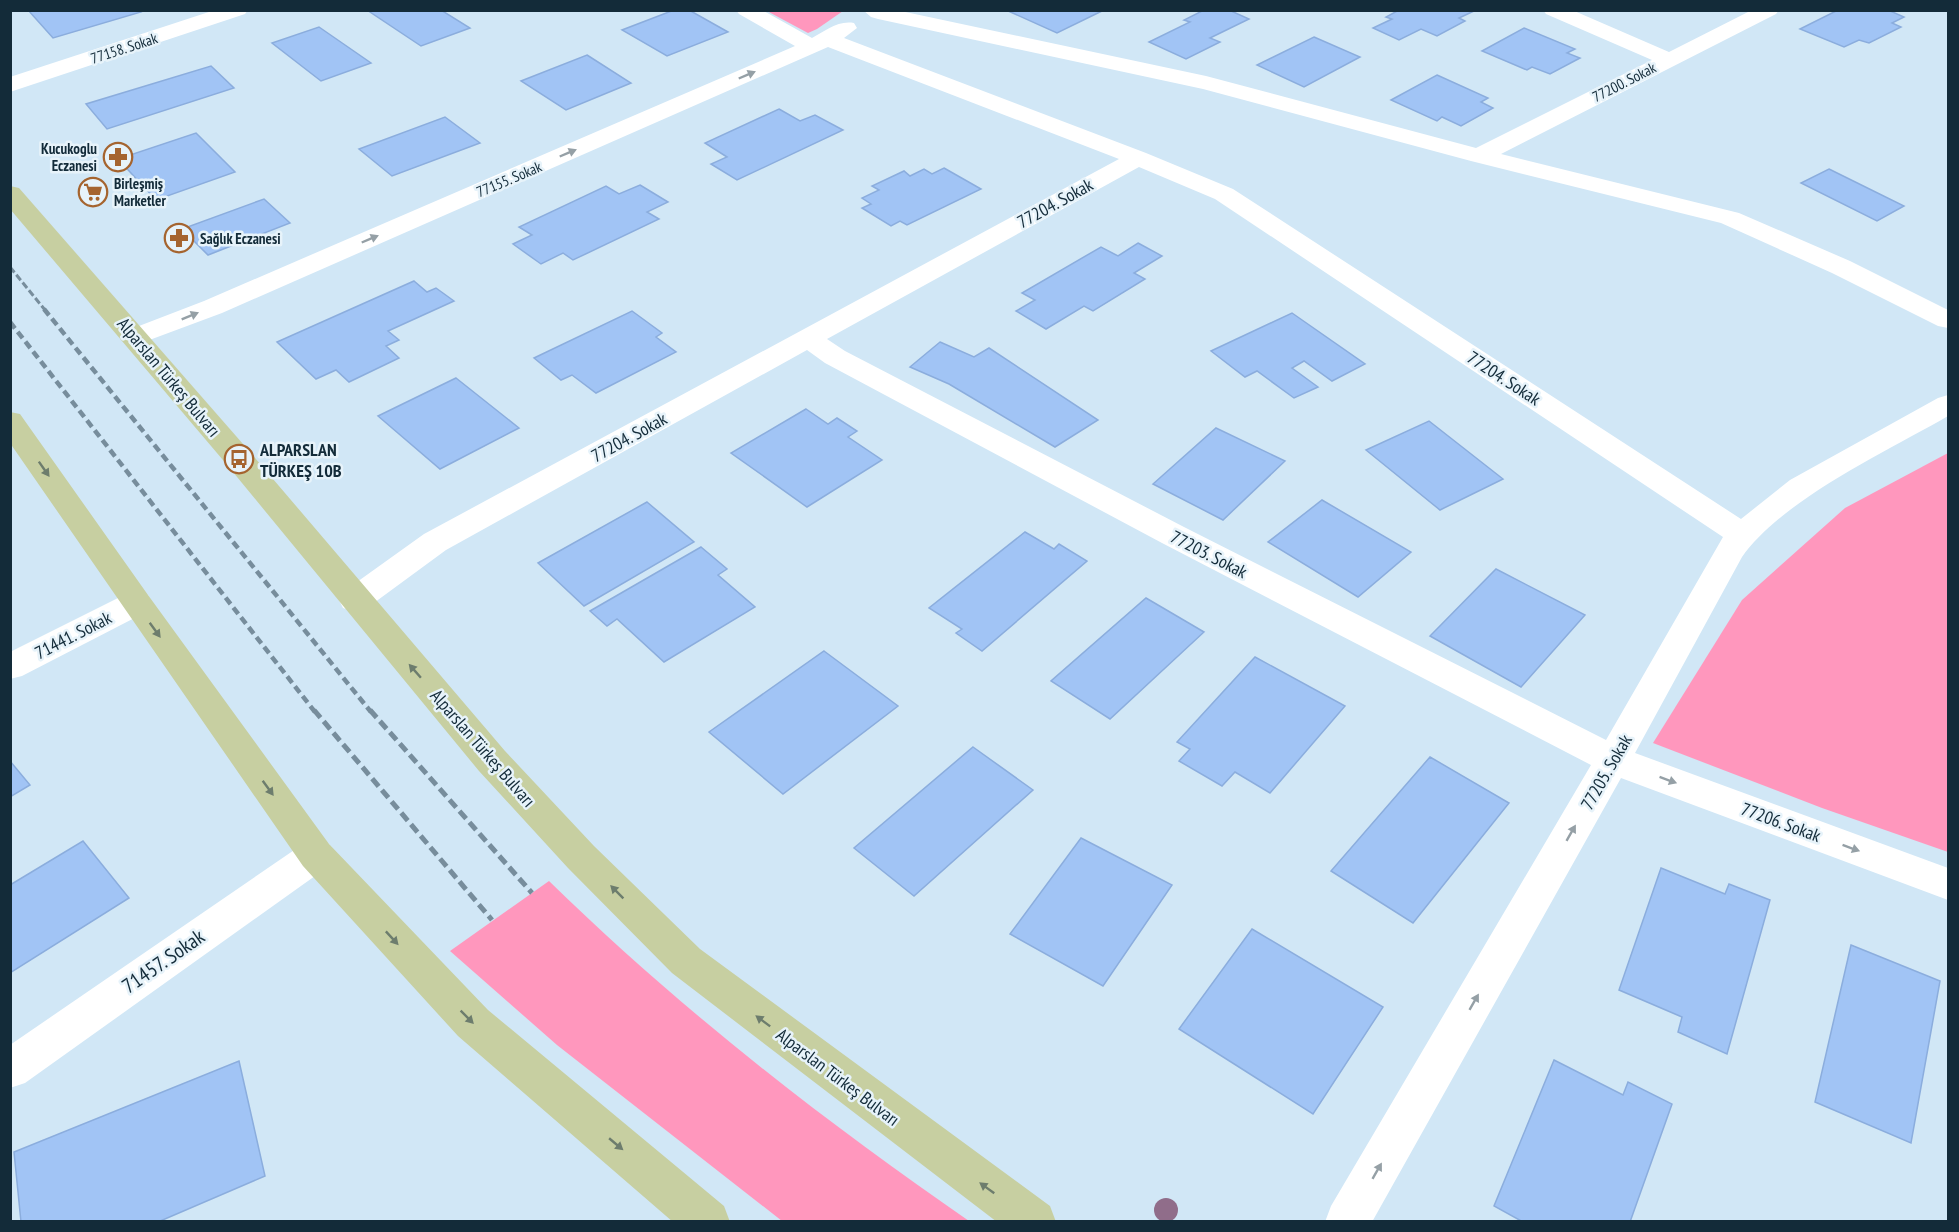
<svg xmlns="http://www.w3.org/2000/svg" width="1959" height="1232" font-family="'PT Sans Narrow',sans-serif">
<rect width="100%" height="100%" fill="#d1e7f6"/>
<g fill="#ff97bd">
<path d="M767,11H843L817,29L808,33Z"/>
<path d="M1948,453V852L1822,808L1653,743L1742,600L1845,508Z"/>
<path d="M549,881C678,1007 821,1119 969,1221H782L557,1045L450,951Z"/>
</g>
<g fill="#a1c4f5" stroke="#8baddd" stroke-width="1.5">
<path d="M28,10H139L141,12L53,38Z"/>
<path d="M367,10H441L470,28L421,46Z"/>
<path d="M674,10H689L728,32L667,56L622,30Z"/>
<path d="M1006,10H1104L1057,33Z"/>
<path d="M1204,10H1229L1249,19L1210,38L1220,42L1186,59L1149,42L1190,22L1184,20Z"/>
<path d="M1399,10H1473L1474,11L1459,18L1465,21L1437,36L1421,29L1399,40L1373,28L1392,19L1386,17Z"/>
<path d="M1838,10H1888L1904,17L1892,23L1901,27L1869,43L1859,40L1844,47L1800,29Z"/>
<path d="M319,27L371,63L321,81L272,43Z"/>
<path d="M1524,28L1575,49L1567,53L1580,58L1550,74L1532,67L1527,70L1482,51Z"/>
<path d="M1314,37L1360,57L1304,87L1257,65Z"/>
<path d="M587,55L631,83L566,110L521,81Z"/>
<path d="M211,66L234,88L107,129L86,104Z"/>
<path d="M1437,75L1488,98L1481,102L1493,108L1461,126L1442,117L1437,121L1391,100Z"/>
<path d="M779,109L800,121L815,115L843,130L737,180L711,164L727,157L705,143Z"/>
<path d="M445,117L480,143L392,176L359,149Z"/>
<path d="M196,133L235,172L156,200L118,159Z"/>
<path d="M944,168L981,189L907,225L900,221L891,226L862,208L871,204L862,198L879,190L872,186L904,171L910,176L924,169L932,174Z"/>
<path d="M1829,169L1904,206L1877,221L1801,183Z"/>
<path d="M640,185L668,202L647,212L659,219L573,260L563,253L541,264L513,244L532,235L519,227L606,186L619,194Z"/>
<path d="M264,199L290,223L208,255L182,229Z"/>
<path d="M1138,243L1162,256L1134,273L1145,279L1093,311L1084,306L1046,329L1016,311L1035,300L1022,293L1101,247L1118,256Z"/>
<path d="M414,281L427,292L436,288L454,301L388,331L399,340L386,346L399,358L349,382L336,370L316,379L277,342Z"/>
<path d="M632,311L662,333L656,337L676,352L596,393L572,375L561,380L534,358Z"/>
<path d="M1292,313L1365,364L1332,381L1304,361L1292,368L1318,387L1294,398L1257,371L1245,377L1211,351Z"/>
<path d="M940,342L974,357L989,348L1098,420L1055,447L949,384L910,367Z"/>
<path d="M456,378L519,428L440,469L378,416Z"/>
<path d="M806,409L828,424L837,418L857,431L848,437L882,460L807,507L731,453Z"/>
<path d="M1429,421L1503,479L1440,510L1366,450Z"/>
<path d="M1216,428L1285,461L1223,520L1153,484Z"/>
<path d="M1322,500L1411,552L1358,597L1268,542Z"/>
<path d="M647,502L694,542L584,606L538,563Z"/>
<path d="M1025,532L1054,549L1059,544L1087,561L982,651L956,633L962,629L929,608Z"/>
<path d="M701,547L727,569L718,575L755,607L664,662L617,619L607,626L590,611Z"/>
<path d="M1496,569L1585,615L1521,687L1430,636Z"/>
<path d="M1146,598L1204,632L1110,719L1051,681Z"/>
<path d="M824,651L898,706L783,794L709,732Z"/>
<path d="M1255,657L1345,706L1270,793L1235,772L1222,786L1179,761L1190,749L1177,742Z"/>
<path d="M973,747L1033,790L914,896L854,848Z"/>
<path d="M1430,757L1509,803L1413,923L1331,871Z"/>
<path d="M10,761L30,785L10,797Z"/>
<path d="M1081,838L1172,885L1103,986L1010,934Z"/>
<path d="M83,841L129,898L10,973V885Z"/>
<path d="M1661,868L1725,894L1729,884L1770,900L1727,1054L1678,1032L1682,1017L1619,990Z"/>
<path d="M1252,929L1383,1007L1313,1114L1179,1029Z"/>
<path d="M1851,945L1940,981L1911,1143L1815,1102Z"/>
<path d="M1554,1060L1623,1095L1628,1082L1672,1104L1630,1222H1523L1494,1206Z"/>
<path d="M239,1061L265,1176L158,1222H21L14,1152Z"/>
</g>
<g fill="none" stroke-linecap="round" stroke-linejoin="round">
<g fill="#fff" fill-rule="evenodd">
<path d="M215,10H248L245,14L10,92V77Z"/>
<path d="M736,10H762L812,38C825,31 838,20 854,23L857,28L844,38L1146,153L1233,189L1741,519L1790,480L1938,398L1948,395V416C1886,452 1783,499 1742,557L1635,753L1948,868V900L1621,778L1372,1222H1325L1331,1206L1591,765L1162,543L825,363L807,350L446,550L367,608L355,612L343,608L339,600L343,592L424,534L1119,159L828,47L222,313L136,345L126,343L122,337L126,331L204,301L795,46L739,14ZM1139,167L1215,199L1723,537L1606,740L1184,527L845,351L827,339Z"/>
<path d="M863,10H896L1206,76L1476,148L1652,60L1546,14L1543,10H1572L1669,52L1752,10H1779L1776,14L1501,154L1739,213L1850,261L1948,310V328L1938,326L1832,273L1721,223L1471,161L1203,89L878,19L871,17Z"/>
<path d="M136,591L148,595L152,603L148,611L22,676L10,679V652L124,595Z"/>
<path d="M316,839L329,844L335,855L329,866L25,1083L10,1088V1045L303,844Z"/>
</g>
<g fill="#c7cfa1" fill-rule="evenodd">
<path d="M10,186L19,188L250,452L505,751L594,846L700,949L1050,1206L1056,1222H997L672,973L568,868L479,771L228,466L10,209Z"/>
<path d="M10,412L20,414L148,595L329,844L488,1010L724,1206L730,1222H673L458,1036L303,866L10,443Z"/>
</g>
<path stroke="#778d9c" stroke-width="3" stroke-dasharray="7 3" stroke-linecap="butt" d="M10,267L45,310"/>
<g stroke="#778d9c" stroke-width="4.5" stroke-dasharray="8 4.5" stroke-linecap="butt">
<path d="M44,309L371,712"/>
<path d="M10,322L315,712"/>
</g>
<g stroke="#778d9c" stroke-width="5" stroke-dasharray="10 5" stroke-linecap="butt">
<path d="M314,710L492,920"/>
<path d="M370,710L532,893"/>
</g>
</g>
<circle fill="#906d8a" cx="1166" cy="1210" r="12"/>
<defs><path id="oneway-solid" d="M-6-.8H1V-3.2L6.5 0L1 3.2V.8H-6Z" transform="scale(1.5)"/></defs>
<g fill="#95a0a6">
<use href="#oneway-solid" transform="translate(747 75) rotate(-23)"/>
<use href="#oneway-solid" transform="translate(568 153) rotate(-23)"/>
<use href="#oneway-solid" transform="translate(370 239) rotate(-23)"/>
<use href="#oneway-solid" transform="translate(190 316) rotate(-22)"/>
<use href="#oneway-solid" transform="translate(1668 780) rotate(20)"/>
<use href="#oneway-solid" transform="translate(1571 833) rotate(-60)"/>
<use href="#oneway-solid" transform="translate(1851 848) rotate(20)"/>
<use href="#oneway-solid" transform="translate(1474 1002) rotate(-60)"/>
<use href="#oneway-solid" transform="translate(1377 1171) rotate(-60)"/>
</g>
<g fill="#6d7d6d">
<use href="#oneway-solid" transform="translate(44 469) rotate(55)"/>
<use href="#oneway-solid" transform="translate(155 630) rotate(54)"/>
<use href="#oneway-solid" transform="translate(415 671) rotate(-131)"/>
<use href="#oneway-solid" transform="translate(268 788) rotate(54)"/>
<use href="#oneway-solid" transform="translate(617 892) rotate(-135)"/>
<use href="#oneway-solid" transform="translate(392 938) rotate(47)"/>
<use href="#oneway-solid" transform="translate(467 1017) rotate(45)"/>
<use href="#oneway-solid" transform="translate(763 1021) rotate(-143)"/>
<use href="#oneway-solid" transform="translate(616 1144) rotate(40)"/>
<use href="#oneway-solid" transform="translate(987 1188) rotate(-144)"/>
</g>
<defs>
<g id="pharmacy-ring" transform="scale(1.5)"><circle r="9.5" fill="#e7f3fa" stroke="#a5642f" stroke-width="1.5"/><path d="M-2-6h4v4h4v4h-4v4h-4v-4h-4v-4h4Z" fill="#a5642f"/></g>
<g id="supermarket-ring" transform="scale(1.5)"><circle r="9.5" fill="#e7f3fa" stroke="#a5642f" stroke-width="1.5"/><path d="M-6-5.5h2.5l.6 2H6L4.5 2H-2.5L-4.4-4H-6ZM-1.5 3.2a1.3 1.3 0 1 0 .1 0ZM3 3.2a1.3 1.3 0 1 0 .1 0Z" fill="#a5642f"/></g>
<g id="bus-ring" transform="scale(1.5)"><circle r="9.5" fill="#e7f3fa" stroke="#a5642f" stroke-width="1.5"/><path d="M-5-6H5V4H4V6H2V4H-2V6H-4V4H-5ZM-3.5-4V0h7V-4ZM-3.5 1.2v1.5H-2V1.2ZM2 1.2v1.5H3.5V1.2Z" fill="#a5642f"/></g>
</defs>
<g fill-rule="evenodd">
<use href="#pharmacy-ring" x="118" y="157"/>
<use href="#supermarket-ring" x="93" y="192"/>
<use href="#pharmacy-ring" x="179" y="238"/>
<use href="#bus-ring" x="239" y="459"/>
</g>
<g text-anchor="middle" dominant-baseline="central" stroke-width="5" stroke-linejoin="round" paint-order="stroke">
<g font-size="15" fill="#132b39" stroke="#e7f3fa">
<text transform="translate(124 48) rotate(-18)">77158. Sokak</text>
<text transform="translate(1624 82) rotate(-27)">77200. Sokak</text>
<text transform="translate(509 179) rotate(-23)">77155. Sokak</text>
</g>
<g font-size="15" font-weight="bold" fill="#132b39" stroke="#e7f3fa" text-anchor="start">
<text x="97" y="148" text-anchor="end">Kucukoglu<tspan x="97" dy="17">Eczanesi</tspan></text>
<text x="114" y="183">Birleşmiş<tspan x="114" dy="17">Marketler</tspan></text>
<text x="200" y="238">Sağlık Eczanesi</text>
</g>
<g font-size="18" fill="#132b39" stroke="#e7f3fa">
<text transform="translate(1055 203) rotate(-29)">77204. Sokak</text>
<text transform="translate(169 377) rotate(50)">Alparslan Türkeş Bulvarı</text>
<text transform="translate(1504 378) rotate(33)">77204. Sokak</text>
<text transform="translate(629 437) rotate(-29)">77204. Sokak</text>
<text transform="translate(1209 554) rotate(27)">77203. Sokak</text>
<text transform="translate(73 635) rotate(-27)">71441. Sokak</text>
<text transform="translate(483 748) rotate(49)">Alparslan Türkeş Bulvarı</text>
<text transform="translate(1606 772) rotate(-60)">77205. Sokak</text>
<text transform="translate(1781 822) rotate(20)">77206. Sokak</text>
<text transform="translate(838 1077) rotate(37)">Alparslan Türkeş Bulvarı</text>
</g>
<g font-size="18" font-weight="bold" fill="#132b39" stroke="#e7f3fa" text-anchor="start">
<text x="260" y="449">ALPARSLAN<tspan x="260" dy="21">TÜRKEŞ 10B</tspan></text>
</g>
<g font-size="21" fill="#132b39" stroke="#e7f3fa">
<text transform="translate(163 961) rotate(-35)">71457. Sokak</text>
</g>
</g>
<rect width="1959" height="1232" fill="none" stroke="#132b39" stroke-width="24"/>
</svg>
